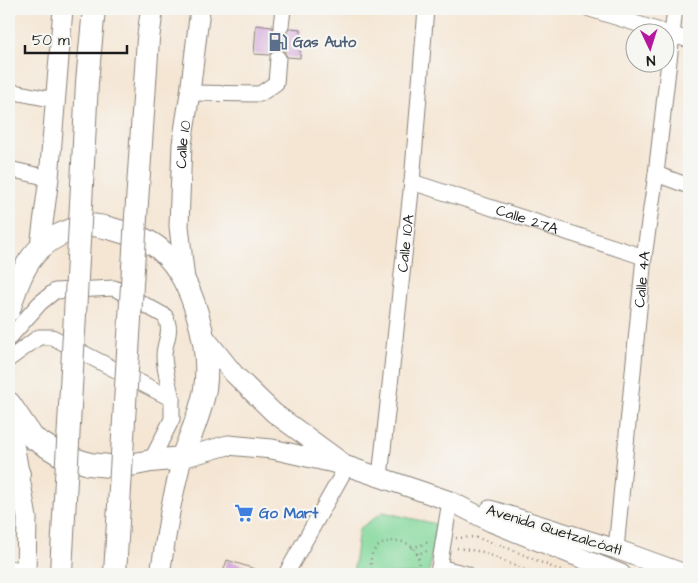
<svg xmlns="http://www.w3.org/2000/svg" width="698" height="583" font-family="'Architects Daughter',sans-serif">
<rect width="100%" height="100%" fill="#f6f6f2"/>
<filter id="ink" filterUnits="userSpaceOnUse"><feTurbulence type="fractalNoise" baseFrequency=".02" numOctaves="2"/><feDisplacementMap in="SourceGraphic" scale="10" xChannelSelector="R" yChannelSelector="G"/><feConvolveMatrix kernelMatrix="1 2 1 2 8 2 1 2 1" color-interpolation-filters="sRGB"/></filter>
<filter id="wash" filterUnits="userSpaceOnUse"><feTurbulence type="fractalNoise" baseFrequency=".0096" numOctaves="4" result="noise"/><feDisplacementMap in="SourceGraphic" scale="20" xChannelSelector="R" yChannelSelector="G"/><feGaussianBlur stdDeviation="1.12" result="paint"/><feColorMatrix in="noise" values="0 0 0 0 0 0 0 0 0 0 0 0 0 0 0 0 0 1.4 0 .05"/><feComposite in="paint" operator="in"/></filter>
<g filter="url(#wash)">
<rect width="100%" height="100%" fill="#f5e6d4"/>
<path fill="#83d89b" stroke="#507a5c" d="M383,512L436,524L429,574H353L359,529Z"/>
<g id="blocks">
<g fill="#d0a0d8">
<path d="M256,25L272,27L275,33L280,35L285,34L290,28L301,29L300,58L287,57L284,51L278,49L274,50L269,55L254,54Z"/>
<path d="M227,560L264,572L263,574H222Z"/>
</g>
</g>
</g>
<g filter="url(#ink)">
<use href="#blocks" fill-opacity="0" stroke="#888178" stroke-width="1"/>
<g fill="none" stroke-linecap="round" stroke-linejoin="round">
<path stroke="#cabeaf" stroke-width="15" stroke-dasharray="15 8" stroke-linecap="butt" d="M278,58L281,26"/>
<g stroke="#888178" stroke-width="17">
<g id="minor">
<path d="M590,9L689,40"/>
<path d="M281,26L283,9"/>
<path d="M9,91L55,100"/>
<path d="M190,93L260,94L276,83L278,58"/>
<path d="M9,169L49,178"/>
<path d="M656,174L689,186"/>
<path id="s1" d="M412,182L644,257"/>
<path d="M9,338L40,303L55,291L114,288L165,316C173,332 165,339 164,355C164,369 169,385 172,399"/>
<path d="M9,359L39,337H52L172,399V419L151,461"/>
<path id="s2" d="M380,477L412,182L426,9"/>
<path id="s3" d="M616,549L644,257L656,174L675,9"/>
<path d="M439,567L467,574"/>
<path d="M9,568L26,571"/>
<path d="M286,574L347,466"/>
<path d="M438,574L450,501"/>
</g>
</g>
<g stroke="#888178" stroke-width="21">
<g id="major">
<path d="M40,246L49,178L63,9"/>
<path id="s4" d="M185,280L179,226L182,144L190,93L200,9"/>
<path d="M202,334L234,374L274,413L340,461"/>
<path d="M9,415L27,518L26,574"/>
<path d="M490,510L616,549L685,574"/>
<path d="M160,574L171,506L182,458L228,445L272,449L347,466L450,501L491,522L621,574"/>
</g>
</g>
<g stroke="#888178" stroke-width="24">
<g id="highway">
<path d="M81,204L87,82L94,9"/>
<path d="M136,217L148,39L152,9"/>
<path d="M9,310C20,273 31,244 71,230C76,228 83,225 89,225C98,225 109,228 119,231C135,235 150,240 163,252C194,281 211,348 205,389C201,413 190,436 182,458L151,461L120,467L89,464L59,454L33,438L9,403"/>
<path d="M9,455L19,474"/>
<path d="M61,574L62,553"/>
<path d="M115,574L116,556"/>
</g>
</g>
<g stroke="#888178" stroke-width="2.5" stroke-dasharray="1 4" stroke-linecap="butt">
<path d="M456,538L474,537L503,546L568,574"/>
<path d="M412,548L429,542"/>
<path d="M457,548L483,552L534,574"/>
<path d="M416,554L427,551"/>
<path d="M374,574C354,532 434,528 416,574"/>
</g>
<use href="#minor" stroke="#fff" stroke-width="15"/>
<use href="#major" stroke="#fff" stroke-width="19"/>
<use href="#highway" stroke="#fff" stroke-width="22"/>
<g stroke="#888178" stroke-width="24" stroke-linecap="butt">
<g id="highway-bridge">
<path d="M62,553L81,204"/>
<path d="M116,556L136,217"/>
</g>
</g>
<use href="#highway-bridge" stroke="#fff" stroke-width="22"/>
</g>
</g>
<defs>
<g id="fuel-bare" transform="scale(1.5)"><path d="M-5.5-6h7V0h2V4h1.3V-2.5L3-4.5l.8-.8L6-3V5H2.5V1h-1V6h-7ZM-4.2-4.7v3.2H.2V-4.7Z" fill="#5c6f8a" stroke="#f6f6f2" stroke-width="2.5" paint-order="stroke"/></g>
<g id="supermarket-bare" transform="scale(1.5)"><path d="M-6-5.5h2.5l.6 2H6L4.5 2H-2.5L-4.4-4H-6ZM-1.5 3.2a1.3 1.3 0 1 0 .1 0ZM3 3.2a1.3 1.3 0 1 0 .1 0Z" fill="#3f7fe0" stroke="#f6f6f2" stroke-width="2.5" paint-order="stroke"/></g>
</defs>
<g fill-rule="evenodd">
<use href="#fuel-bare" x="278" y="42"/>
<use href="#supermarket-bare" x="244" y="513"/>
</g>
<g text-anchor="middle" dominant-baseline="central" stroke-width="4.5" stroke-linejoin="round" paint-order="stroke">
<g font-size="15" font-weight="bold" fill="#4e5e75" stroke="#f6f6f2" text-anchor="start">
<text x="293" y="42">Gas Auto</text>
</g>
<g font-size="15" fill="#1c1c1c" stroke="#f6f6f2">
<text stroke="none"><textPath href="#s4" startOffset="136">Calle 10</textPath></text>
<text stroke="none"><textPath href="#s1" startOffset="121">Calle 27A</textPath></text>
<text stroke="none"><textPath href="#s2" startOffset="235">Calle 10A</textPath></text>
<text stroke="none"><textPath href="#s3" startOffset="271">Calle 4A</textPath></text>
<text transform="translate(554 530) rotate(17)">Avenida Quetzalcóatl</text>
</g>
<g font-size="15" font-weight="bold" fill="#366cbe" stroke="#f6f6f2" text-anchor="start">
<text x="259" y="513">Go Mart</text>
</g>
</g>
<rect width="698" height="583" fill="none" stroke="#f6f6f2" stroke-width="30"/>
<g transform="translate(650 48) rotate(176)"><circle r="24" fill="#f6f6f2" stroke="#9f9f9c"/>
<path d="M0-4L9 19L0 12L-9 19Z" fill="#b5179e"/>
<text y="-8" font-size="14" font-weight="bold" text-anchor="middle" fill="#1c1c1c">N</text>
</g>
<path d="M25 45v8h102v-8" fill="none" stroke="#1c1c1c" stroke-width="2.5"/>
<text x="32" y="45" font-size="15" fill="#1c1c1c" stroke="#f6f6f2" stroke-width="4" paint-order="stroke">50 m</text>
</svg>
